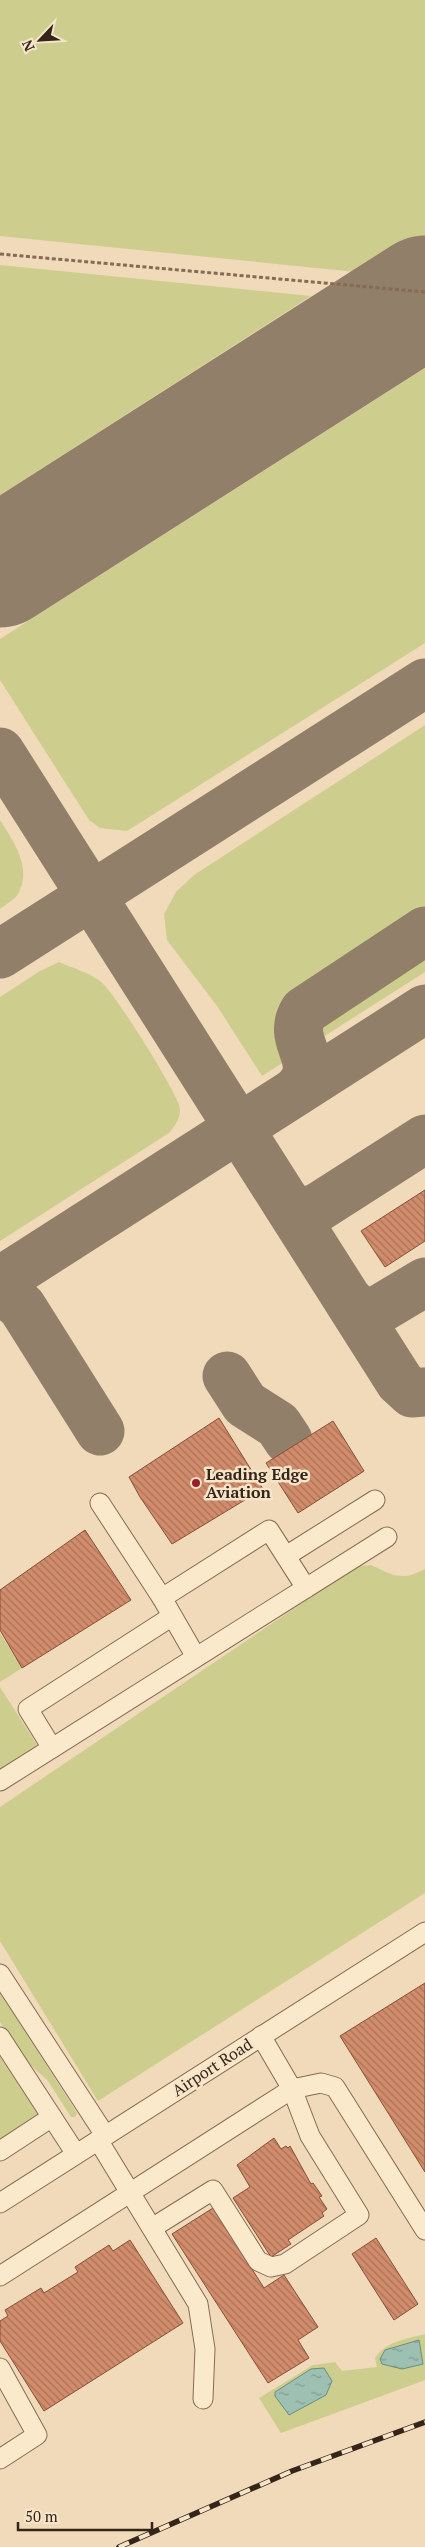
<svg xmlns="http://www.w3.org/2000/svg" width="425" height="2547" font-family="'PT Serif',serif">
<defs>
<pattern id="water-ripples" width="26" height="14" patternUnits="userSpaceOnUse" patternTransform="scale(1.25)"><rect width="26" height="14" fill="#9ec0b3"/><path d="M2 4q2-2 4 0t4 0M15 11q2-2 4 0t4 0" fill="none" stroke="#829c91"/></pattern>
<pattern id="building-back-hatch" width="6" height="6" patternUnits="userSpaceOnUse" patternTransform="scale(1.25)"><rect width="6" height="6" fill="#d18c6c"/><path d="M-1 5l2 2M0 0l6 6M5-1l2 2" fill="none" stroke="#aa7258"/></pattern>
</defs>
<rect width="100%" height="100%" fill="#f0dab9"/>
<g fill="#cdce8d">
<path d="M0,0H425V243L376,274L0,236Z"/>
<path d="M0,265L311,296L0,495Z"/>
<path d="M425,368V643L127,831L100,828L89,820L0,680V639Z"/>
<path d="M425,725V972L262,1076L217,1006L167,940L164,914L176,892L194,875Z"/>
<path d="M0,820C13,841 33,868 18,894C15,899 5,905 0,909Z"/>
<path d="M59,962C72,968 91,973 101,982C115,993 174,1088 179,1105C182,1116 176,1125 169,1133L0,1241V997L40,971Z"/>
<path d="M371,1565C393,1575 401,1582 425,1569V1893L98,2101L0,1941V1807L357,1566Z"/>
<path d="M0,1633L22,1668L0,1682Z"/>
<path d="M0,1687L37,1745L0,1769Z"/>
<path d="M0,1992L77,2113L75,2117H71L48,2081L23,2058L0,2022Z"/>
<path d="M0,2048L38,2105L43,2122L0,2150Z"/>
<path d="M425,2334V2380L281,2433L259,2398L313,2365L335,2362L342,2371L377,2367L375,2358C386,2341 407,2339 425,2334Z"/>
</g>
<g fill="url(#water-ripples)" stroke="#668e80">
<path d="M419,2340L423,2364L402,2369L382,2364L380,2359L385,2350Z"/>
<path d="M324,2368L332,2381L326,2395L289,2415L275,2396V2392L311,2369Z"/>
</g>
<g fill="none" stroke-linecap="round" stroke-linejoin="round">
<g stroke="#927f69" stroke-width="49">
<path d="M0,752L400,1382L412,1393L425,1392"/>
<path d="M0,954L425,683"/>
<path d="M295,1092C327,1061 284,1043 304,1011L425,931"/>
<path d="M288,1205L302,1212L317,1208L425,1139"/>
<path d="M0,1281L425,1009"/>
<path d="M0,1294L12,1298L22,1307L100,1431"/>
<path d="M350,1302L361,1312L373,1313L425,1282"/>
<path d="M227,1376L245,1404L278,1425L288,1440"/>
</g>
<path stroke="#927f69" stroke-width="121" d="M0,567L425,296"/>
</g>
<g fill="url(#building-back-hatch)" stroke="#884f37">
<path d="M425,1190V1241L385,1267L361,1231Z"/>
<path d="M219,1418L263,1489L172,1544L140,1497L129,1477Z"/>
<path d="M333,1421L364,1471L298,1513L266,1463Z"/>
<path d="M85,1530L131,1600L22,1668L0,1630V1590Z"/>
<path d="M425,1983V2172L340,2036Z"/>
<path d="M274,2138L281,2149L286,2146L288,2148L290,2146L311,2184L313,2183L322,2196L319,2197L327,2209L322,2213L324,2216L288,2240L291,2244L271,2257L233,2198L250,2187L237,2165Z"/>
<path d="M213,2208L264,2288L284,2275L318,2327L298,2340L309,2358L268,2383L172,2234Z"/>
<path d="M376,2238L418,2304L394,2320L352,2254Z"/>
<path d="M130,2240L183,2323L44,2411L0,2341V2321L8,2316L5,2310L41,2288L44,2293L78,2272L75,2267L109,2245L113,2251Z"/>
</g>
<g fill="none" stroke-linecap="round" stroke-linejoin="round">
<g stroke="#876a53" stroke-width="21">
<g id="minor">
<path d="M100,1503L162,1598L196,1657"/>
<path d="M286,1556L375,1500"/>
<path d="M162,1598L269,1530L306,1588"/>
<path d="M52,1748L28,1709L171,1617"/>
<path d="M0,1781L387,1537"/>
<path d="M0,1974L105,2135"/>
<path d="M0,2037L76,2154"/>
<path d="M98,2140L198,2304L205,2349L203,2399"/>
<path d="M0,2151L52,2117"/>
<path d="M0,2203L425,1932"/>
<path d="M152,2228L213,2190L258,2261L271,2267L285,2264L359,2215L310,2136L292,2089L321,2083L335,2087L425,2230"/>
<path d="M0,2276L292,2089L261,2036"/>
<path d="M0,2368L37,2435L0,2459"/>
</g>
</g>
<path stroke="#876a53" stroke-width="3" stroke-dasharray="4 2.5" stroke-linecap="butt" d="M0,254L425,292"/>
<use href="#minor" stroke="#fbe9cc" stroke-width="19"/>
<g stroke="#352419" stroke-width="5.5">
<path id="rail" d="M119,2547L292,2471L425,2422"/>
</g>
<use href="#rail" stroke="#f7e5c9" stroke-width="4" stroke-dasharray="11" stroke-linecap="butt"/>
</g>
<circle fill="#9a1f2c" stroke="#f7e5c9" stroke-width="2" cx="196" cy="1483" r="5"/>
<g text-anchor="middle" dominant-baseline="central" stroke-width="5" stroke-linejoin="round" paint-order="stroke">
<g font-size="16" font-weight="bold" fill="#352419" stroke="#f7e5c9" text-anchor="start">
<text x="206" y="1474">Leading Edge<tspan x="206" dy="18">Aviation</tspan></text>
</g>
<g font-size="16" fill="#352419" stroke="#f7e5c9">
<text transform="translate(212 2067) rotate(-33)">Airport Road</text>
</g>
</g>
<g transform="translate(40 40) rotate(245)" stroke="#f7e5c9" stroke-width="4" paint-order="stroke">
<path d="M0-4L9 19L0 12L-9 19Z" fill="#352419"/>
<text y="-8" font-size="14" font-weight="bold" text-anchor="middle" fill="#352419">N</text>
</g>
<path d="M18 2522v8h134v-8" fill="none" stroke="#352419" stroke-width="2.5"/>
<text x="25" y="2522" font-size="15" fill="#352419" stroke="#f7e5c9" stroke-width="4" paint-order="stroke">50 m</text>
</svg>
